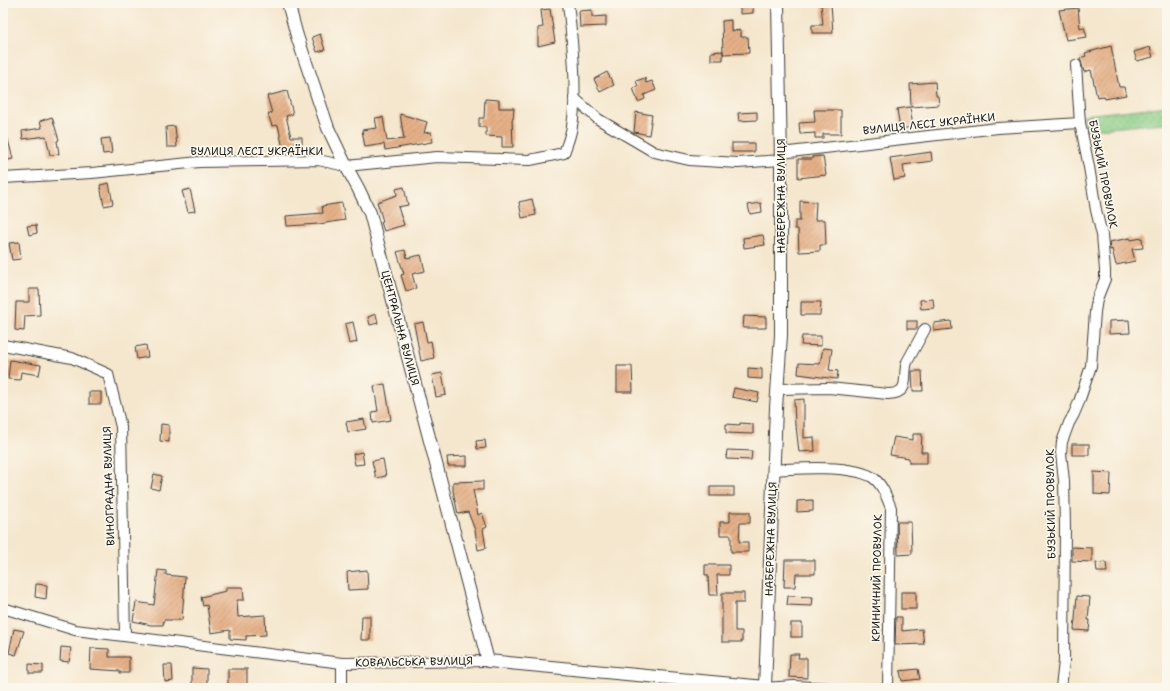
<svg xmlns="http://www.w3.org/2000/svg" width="1170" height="691" font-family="'Shantell Sans',sans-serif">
<defs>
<pattern id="grass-dots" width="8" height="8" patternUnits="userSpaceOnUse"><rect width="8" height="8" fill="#89cc85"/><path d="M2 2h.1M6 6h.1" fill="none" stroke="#76af72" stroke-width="1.8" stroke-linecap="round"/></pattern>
<pattern id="building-hatch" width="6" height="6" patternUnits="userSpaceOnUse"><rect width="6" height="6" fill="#e5b087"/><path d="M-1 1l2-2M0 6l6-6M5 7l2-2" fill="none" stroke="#c49774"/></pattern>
</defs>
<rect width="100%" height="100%" fill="#fbf7ec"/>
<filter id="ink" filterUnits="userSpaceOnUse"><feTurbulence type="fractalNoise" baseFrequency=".025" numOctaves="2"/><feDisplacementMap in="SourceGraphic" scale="8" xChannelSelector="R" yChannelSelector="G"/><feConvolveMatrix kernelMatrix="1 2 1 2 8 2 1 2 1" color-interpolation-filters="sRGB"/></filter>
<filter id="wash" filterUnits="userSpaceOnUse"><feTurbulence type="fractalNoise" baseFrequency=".012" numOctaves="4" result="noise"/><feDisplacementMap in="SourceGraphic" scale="16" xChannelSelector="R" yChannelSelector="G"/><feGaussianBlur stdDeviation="0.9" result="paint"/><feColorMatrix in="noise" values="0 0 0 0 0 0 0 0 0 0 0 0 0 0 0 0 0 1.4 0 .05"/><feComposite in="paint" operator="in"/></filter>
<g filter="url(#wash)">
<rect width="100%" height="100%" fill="#f5e7ce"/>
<path fill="url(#grass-dots)" stroke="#527450" d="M1167,106V123L1086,130L1084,115Z"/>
<g id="blocks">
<g fill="url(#building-hatch)">
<path d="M740,3H753V13L740,14Z"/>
<path d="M821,3H831L833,33H812V25H823Z"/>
<path d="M1078,8L1080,28L1084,27L1087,37L1066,40L1059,10Z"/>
<path d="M550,9L555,42L538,46V28L543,27L541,10Z"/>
<path d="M592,10V17L606,16V26L580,27L579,11Z"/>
<path d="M731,20V31L741,30V37H748L749,53L723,54L722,21Z"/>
<path d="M320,34L325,50L317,52L312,37Z"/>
<path d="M1111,46L1119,87H1124L1126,95L1105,99L1104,96L1097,97L1091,70L1084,72L1080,58L1086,56L1085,53Z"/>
<path d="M1150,47L1153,57L1137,61L1134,52Z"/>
<path d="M723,51V60H711V52Z"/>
<path d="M607,72L614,85L600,92L594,79Z"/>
<path d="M645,78L646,83L652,81L656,90L644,95L645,99L638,102L633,88L638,86L636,81Z"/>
<path d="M935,82L936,96H938L939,105L911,107L910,84Z"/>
<path d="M287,91L293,114L286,116L291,137H302V149H283L278,125L272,126L268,114L272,113L267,96Z"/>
<path d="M485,99L499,100V108H514L513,119H512L513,147H502V137L486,136V127H479V118H484Z"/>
<path d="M910,107L913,127L900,129L897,109Z"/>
<path d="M814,110H841V134H823V138H815V133L800,134L799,123L815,122Z"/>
<path d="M636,112L652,115L649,135L634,132Z"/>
<path d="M757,112V120L739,121L738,113Z"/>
<path d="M400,114L427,122L424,133L431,132L432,142L385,150L384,144L365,147L362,130L377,128L375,118L383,117L387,141L404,139Z"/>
<path d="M52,117L59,140L57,141L59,154L50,155L46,136L23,139L22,131L42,128L40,121Z"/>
<path d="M175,126L177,147H167L166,127Z"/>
<path d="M3,132H6L13,159L3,161Z"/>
<path d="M110,138L112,153L103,154L101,139Z"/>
<rect x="732" y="143" width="22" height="9"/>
<path d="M931,152L932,161L903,165L905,178L894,180L890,158Z"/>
<path d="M823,156L826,175L798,178V159H812V157Z"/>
<path d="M109,183L113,204L104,206L100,185Z"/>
<path d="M404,187L408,205L398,207L404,225L384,231L381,222L383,221L377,202L397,195L396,189Z"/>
<path d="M190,189L195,211L188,212L182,191Z"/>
<path d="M532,199L536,215L522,218L519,202Z"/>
<path d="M800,201L816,202L815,220H825L826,245H820V251L799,252L798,229H795V221H800Z"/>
<path d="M342,203L345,220L319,224L287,226L286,216L323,213L322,206Z"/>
<path d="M761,203L762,212L750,214L748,205Z"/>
<path d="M36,225L37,233L29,235L27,226Z"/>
<path d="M763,235L765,245L744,248L743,238Z"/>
<path d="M1130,238L1131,240L1142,238L1143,248L1132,249L1135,261L1116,265L1112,249L1110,250L1109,242Z"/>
<path d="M19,242L21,259L12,260L9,243Z"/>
<path d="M405,250L407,258L421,255L425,271L412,274L416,288L406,291L401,275L404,274L397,252Z"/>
<path d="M29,289H39L40,315L25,316L24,331L15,330L16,302H29Z"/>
<path d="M933,299L934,308L921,309L920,300Z"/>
<path d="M801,302H821L820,315H801Z"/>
<path d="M376,314L378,323L370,325L368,317Z"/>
<path d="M744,316L766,317V328H743Z"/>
<path d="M1129,320L1130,333L1109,334V321Z"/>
<rect x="907" y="321" width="10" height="8"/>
<path d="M951,321L952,329L934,331V323Z"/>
<path d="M353,322L357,342L349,344L345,324Z"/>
<path d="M423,322L427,342L431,341L434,358L421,361L414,324Z"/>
<path d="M802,336H821V346L801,345Z"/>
<path d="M146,345L148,357L137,359L135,347Z"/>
<path d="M823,348L832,349L829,370L838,371L837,379L798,374L799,363L820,364Z"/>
<path d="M10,360L41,365L39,375L21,372L20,380L8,379Z"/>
<path d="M617,366H632L633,392H617Z"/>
<path d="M748,368L762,369V379L748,378Z"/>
<path d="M912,371H922L923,391H913Z"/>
<path d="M442,373L446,395L436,397L432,375Z"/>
<path d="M385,384L391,420L373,423L372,412L378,411L374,386Z"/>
<path d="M734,388L759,393L757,402L732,397Z"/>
<rect x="89" y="392" width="12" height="12"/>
<path d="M804,399V438L814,437L815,451L799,452L796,426H795L794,400Z"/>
<path d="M364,419L366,429L348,432L346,422Z"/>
<path d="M740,423L753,424V434L726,433V424L740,425Z"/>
<path d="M161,424L169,425V442L160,441Z"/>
<path d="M913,434H922L921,452H927V463H909V458L890,455L894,437L913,440Z"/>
<path d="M485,440L486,448L477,449L476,441Z"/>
<rect x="1072" y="444" width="17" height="11"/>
<path d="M727,450L752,451L751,460L726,459Z"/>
<path d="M362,452L364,464L355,465L353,454Z"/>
<path d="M467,456V466H448L447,457Z"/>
<path d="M383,459L386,476L376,478L372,461Z"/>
<path d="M1094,472L1111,473L1110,495L1094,494Z"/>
<path d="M154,474L162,476L159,490L151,488Z"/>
<path d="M483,481V490H473L478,515L482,513L487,527L483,529L486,548L478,550L475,530L468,512L458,514L453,491V482Z"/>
<rect x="710" y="487" width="24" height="9"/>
<path d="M813,500V511L797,512V501Z"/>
<path d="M730,512H750V523H740L739,542H748V552H731V535H720V522H730Z"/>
<path d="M897,522H911L912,554L898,555Z"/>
<path d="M1072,547L1092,548V562L1072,561Z"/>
<path d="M785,560H815V574H796L795,587H784Z"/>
<path d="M1106,562L1107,572H1097L1096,563Z"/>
<path d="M705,565H729V575H717L718,595H709L708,575H705Z"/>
<path d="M158,570L166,571V575L185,577L182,620H164L163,625H151L133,621L136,602L154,605Z"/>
<path d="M367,570L368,589L348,590L347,572Z"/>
<path d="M36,584L47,585L46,599L35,597Z"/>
<path d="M226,587H243L244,600H237L238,617L265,615L266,635L246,636V640L230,639V630L211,633L207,605L203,606L201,597L226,591Z"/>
<rect x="901" y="592" width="15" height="17"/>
<path d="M722,593H744V603H735V631H742V642H722Z"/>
<path d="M788,596L813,597L812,606L787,605Z"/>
<path d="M1077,596L1090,597L1088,620H1090L1089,631L1074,630Z"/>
<path d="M362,616H370V640H361Z"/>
<path d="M896,617H902V631L922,629L924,644L895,645Z"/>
<rect x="791" y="623" width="11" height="14"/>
<path d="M14,629L24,631L16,655L9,653Z"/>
<path d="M61,647L71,648L69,662L60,661Z"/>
<path d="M91,648L109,649V657H129V673H120V671L90,669Z"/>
<path d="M790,654H799L798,658H807V678L789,677Z"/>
<path d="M29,664L43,665V673H29Z"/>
<path d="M164,665H172L173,681L165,682Z"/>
<path d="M192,668L207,669V686H192Z"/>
<rect x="228" y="669" width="19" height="18"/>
<path d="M918,669L920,679L902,681L900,671Z"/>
</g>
</g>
</g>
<g filter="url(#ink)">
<use href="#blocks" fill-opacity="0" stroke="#3d3a37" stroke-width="1"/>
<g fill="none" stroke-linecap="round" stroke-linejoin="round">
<g stroke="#3d3a37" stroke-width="12">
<g id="minor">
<path d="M574,98L598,119L654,152L689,160L738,163L781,160"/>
<path d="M781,153L998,128L1080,123"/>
<path d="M3,178L92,173L199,162L318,160L346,166L437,157L530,160L564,153C567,144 571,135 572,126C578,89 572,40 568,3"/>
<path d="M3,345L72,358L108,374L121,427L125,636"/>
<path d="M778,389L829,388L888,394C912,393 902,377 907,362L925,329"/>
<path d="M774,470C798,468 851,465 872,477C882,483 887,498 891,508L888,688"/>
<path d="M3,608L75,630L342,663L488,661"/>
<path d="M342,663V688"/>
<path d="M765,688L794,686L830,688"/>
<path d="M1061,688L1064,661L1065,526L1064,481L1061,453L1062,442L1069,423L1074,414L1079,402L1091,366L1095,312L1097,299L1105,279V270L1102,235L1096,210L1089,167L1080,123L1076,65"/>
</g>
</g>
<g stroke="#3d3a37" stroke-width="14">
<path id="tertiary" d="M288,3L297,36L328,128L346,166L358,188L370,213L488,661L765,687L776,408L781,335V160L778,3"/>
</g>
<use href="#minor" stroke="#fff" stroke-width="10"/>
<use href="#tertiary" stroke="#fff" stroke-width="12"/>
</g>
</g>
<g text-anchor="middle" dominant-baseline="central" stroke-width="3.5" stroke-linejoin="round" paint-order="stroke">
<g font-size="11" fill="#1c1c1c" stroke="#fbf7ec">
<text transform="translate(929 124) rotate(-6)">ВУЛИЦЯ ЛЕСІ УКРАЇНКИ</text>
<text x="257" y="151">ВУЛИЦЯ ЛЕСІ УКРАЇНКИ</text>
<text transform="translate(1103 174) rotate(79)">БУЗЬКИЙ ПРОВУЛОК</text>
<text transform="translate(781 196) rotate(-90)">НАБЕРЕЖНА ВУЛИЦЯ</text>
<text transform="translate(400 328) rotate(75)">ЦЕНТРАЛЬНА ВУЛИЦЯ</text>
<text transform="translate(109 486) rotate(-92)">ВИНОГРАДНА ВУЛИЦЯ</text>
<text transform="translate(1051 504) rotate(-91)">БУЗЬКИЙ ПРОВУЛОК</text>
<text transform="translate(771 539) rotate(-88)">НАБЕРЕЖНА ВУЛИЦЯ</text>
<text transform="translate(877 578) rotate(-89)">КРИНИЧНИЙ ПРОВУЛОК</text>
<text transform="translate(414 662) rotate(-1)">КОВАЛЬСЬКА ВУЛИЦЯ</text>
</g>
</g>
<rect width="1170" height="691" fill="none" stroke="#fbf7ec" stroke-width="16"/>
</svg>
